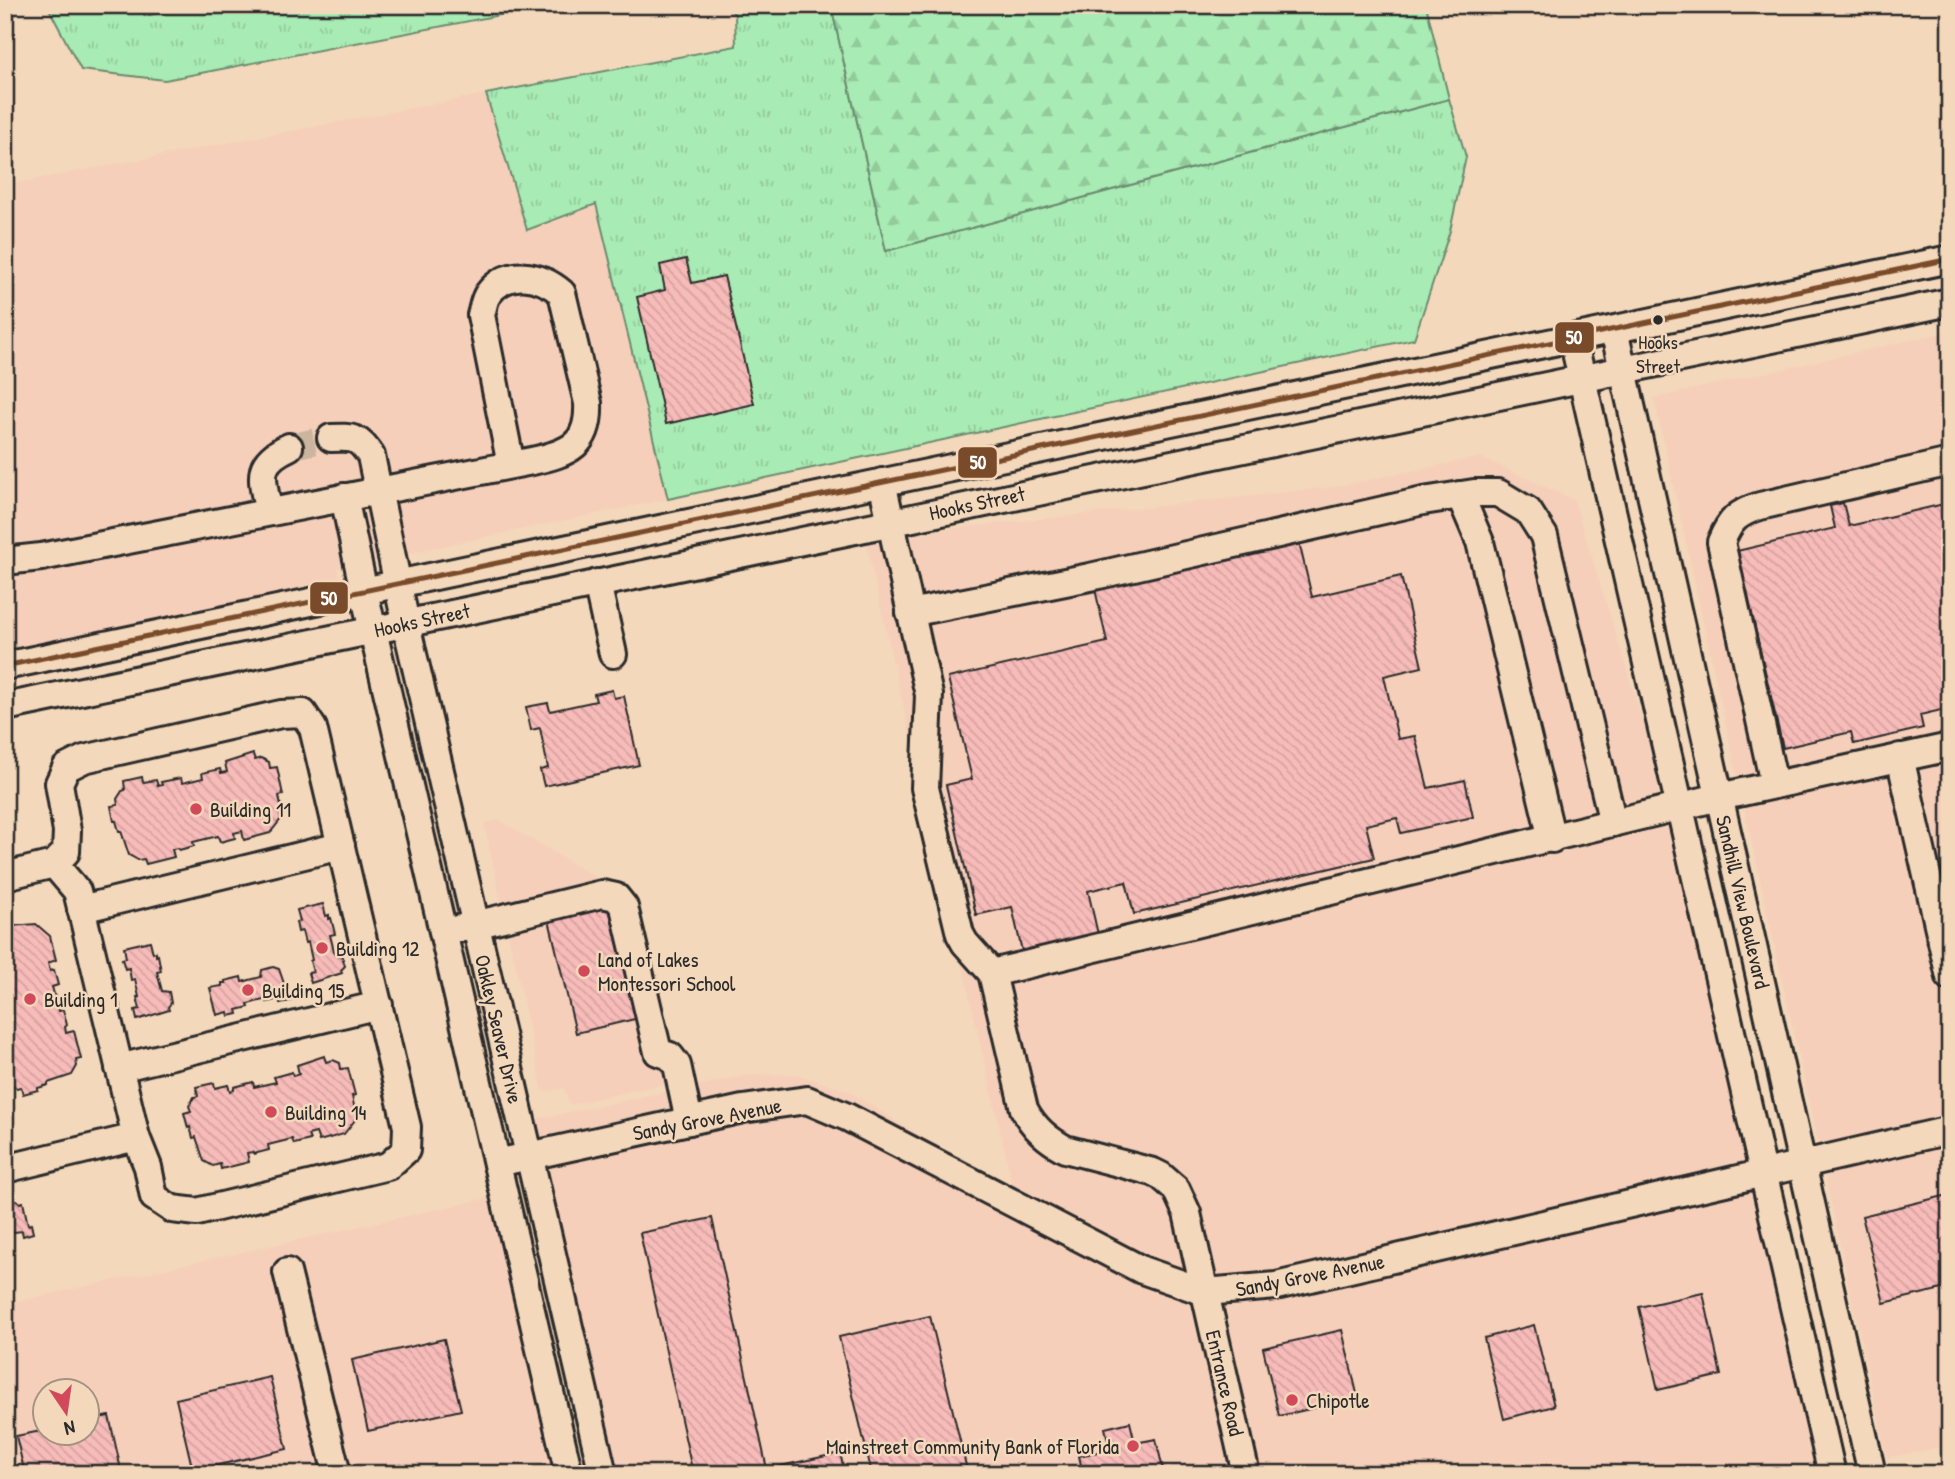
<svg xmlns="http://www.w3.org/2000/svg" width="1955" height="1479" font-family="'Patrick Hand',sans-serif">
<defs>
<pattern id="grass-tufts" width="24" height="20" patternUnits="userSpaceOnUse" patternTransform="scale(1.75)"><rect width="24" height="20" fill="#a9ebb4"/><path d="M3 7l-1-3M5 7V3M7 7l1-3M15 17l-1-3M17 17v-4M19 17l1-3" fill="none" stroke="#92ca9b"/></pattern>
<pattern id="forest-firs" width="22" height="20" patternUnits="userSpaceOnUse" patternTransform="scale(1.75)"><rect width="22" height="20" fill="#a9ebb4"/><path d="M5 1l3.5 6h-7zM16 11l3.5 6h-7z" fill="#92ca9b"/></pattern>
<pattern id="building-back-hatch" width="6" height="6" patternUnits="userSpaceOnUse" patternTransform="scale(1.75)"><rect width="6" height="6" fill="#f7bbb9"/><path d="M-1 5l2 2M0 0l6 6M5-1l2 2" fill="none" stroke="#d4a19f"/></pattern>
</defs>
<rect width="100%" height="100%" fill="#f4d8bb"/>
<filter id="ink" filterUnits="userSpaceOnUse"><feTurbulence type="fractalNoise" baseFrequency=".0143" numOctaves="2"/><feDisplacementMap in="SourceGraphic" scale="14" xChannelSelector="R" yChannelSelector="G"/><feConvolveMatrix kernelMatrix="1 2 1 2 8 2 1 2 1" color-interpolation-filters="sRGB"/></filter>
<g filter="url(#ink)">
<g fill="#f5cfba" fill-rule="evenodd">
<path d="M486,94L527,229L596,203L668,499L337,568L341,585L5,654V185Z"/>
<path d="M1950,331V1445L1887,1458L1654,398Z"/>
<path d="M1480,457L1574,500L1670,808L1821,1474H613L530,1120L748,1075L795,1074L847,1090L1015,1196L865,538L1333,487Z"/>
<path d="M499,820L602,881L624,886L632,892L636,899L668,1043L686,1079L569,1105L564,1088L543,1092L484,823Z"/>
<path d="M493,1197L558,1474H5V1304ZM46,1392H88V1434H46Z"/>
</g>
<g fill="url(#grass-tufts)" stroke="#6a8b70" stroke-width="2">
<path d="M47,5H140L145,16L195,5H552L165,80L81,70Z"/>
<path d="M727,5H831L886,251L1449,99L1466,157L1450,231L1414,339L668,499L596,204L527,230L486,94L736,46L735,15Z"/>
</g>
<path fill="url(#forest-firs)" stroke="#6a8b70" stroke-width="2" d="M831,5H1426L1449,99L886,251Z"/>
<g fill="url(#building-back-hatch)" stroke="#2b2b2b" stroke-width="2">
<path d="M686,259L692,283L724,276L754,404L666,424L637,297L665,290L660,265Z"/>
<path d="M1843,503L1849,526L1944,504L1950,530V708L1920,715L1923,728L1854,744L1851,732L1783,748L1737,551L1835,528L1830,506Z"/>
<path d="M1299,542L1312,597L1401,576L1422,667L1384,676L1398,739L1415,736L1428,788L1465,780L1473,817L1401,833L1397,818L1366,825L1374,858L1134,914L1126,882L1088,891L1100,943L1024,960L1012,907L976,915L946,785L972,779L948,678L1107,642L1095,589Z"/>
<path d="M612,690L614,698L624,696L639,765L544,786L540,770L548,768L540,728L531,730L526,707L548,703L550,711L596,701L594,694Z"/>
<path d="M253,754L255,760L261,758L269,762L270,768L277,767L283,795L279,796L282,811L280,813L281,819L270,833L244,840L242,831L234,833L235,838L220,842L218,836L193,842L194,846L179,850L178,848L172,849L174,857L146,864L144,859L138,860L129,855L121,831H119L116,821H114L111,806L118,805L117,799L122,791L125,790L124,781L142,777L143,782L156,780L158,786L162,785L161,782L181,778L182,783L203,778L202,773L220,769L221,773L227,772L225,763Z"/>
<path d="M323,904L326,916L329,915V919L331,918L335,934L330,935L335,955L342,956L345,966L341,970L342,973L311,983L308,973L313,972L310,961L312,960L308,942L305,943L302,931L298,932L296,922L300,921L297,910Z"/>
<path d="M613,905L639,1018L576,1033L549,920Z"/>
<path d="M11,923L12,926L36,924L50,936L56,960L48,963L50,971L54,970L58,985L52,987L59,1011L63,1010L67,1025L65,1027L66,1033L74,1031L81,1059L76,1060L77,1066L72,1075L48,1083V1085L38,1088V1090L23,1094L21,1087L16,1088L5,1080V924Z"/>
<path d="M150,941L153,953L156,952V956L158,955L161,971L157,972L162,991L169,992L171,1003L168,1007L169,1010L137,1020L135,1010L140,1009L137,997H139L135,979L131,980L129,968L125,969L122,959L126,958L124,947Z"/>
<path d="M273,967L279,969L290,1001L280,1003L279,999L267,1002V999L248,1004L249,1007L237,1010L238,1014L229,1016L228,1012L217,1015L210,988L222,986V983H226L225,981L241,977L242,982L261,977L262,970Z"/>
<path d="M324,1056L326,1062L333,1060L340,1063L341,1069L348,1068L355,1095L352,1096L355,1111V1120L344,1134L319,1141L316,1133L308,1135L310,1140L294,1144L292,1139L268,1145L269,1150L254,1154L252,1152L247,1153L249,1162L221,1169L220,1164L213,1166L204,1161L196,1137L193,1138L190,1127L188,1128L184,1113L191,1111L189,1106L194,1097L198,1096L196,1087L214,1083L215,1088L228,1085L230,1091L234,1090V1087L253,1082L254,1087L276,1082L274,1077L292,1072L293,1076L299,1074L297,1065Z"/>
<path d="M1948,1195L1950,1203V1287L1884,1303L1862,1216Z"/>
<path d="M17,1200L20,1203L23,1202L28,1225L31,1224L33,1233L23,1236L22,1231L5,1233L6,1202Z"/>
<path d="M712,1218L767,1469L840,1453L845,1474H693L640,1233Z"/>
<path d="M1703,1293L1721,1375L1658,1390L1639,1307Z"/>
<path d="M930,1316L968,1474H872L839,1337Z"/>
<path d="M1534,1325L1554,1406L1504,1419L1484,1338Z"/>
<path d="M1342,1330L1358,1398L1279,1416L1263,1348Z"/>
<path d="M444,1339L461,1410L368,1431L352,1360Z"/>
<path d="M270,1377L287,1449L193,1471L176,1399Z"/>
<path d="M109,1416L122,1474H25L16,1436L46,1430V1434H88V1420Z"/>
<path d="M1130,1422L1135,1443L1156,1439L1164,1474H1083L1079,1456L1110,1449L1105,1428Z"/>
</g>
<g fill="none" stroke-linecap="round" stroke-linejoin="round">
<path stroke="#ccb59e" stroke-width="26" stroke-dasharray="26 13" stroke-linecap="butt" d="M289,447L331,438"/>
<g stroke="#2b2b2b" stroke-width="32">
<g id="minor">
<path d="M1614,330L1872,1474"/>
<path d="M1573,339L1832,1474"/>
<path d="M331,438C354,437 358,437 371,456L406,624L603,1474"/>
<path d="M882,482L929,695L925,788L960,934L965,943L992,973L1024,1109C1034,1128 1047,1139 1065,1149L1153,1172L1161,1176L1176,1189L1187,1213L1246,1474"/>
<path d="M1460,495L1480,542L1552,839"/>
<path d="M344,497L364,592L569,1474"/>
<path d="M269,512C262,479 254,463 289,447"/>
<path d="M5,561L41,557L532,461C569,453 590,445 588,403L562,293C540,274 507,268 488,294C484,299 483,309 481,315L511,465"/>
<path d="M597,583L613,654"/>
<path d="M910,613L1090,577L1423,501L1474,493H1498L1528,511L1544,536L1613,823"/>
<path d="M5,666L1950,259"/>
<path d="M5,707L1950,302"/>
<path d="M1900,757L1950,977"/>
<path d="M1774,784L1721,542C1730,520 1737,513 1760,506L1950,462"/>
<path d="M54,864L66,852L67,831L59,783L66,768L84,759L281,714L303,713L313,728L407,1127L406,1150L388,1166L197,1212L172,1209L154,1197L148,1167L136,1137"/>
<path d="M5,876L54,864L77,891L136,1137L5,1169"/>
<path d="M81,909L341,846"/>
<path d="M458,929L602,894L616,897L624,907L658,1052L670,1056L677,1065L689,1121"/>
<path d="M992,973L1719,797L1950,747"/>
<path d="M119,1068L379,1005"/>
<path d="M497,1163L743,1109L807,1100L847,1117L1142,1270L1205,1292L1276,1286L1950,1130"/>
<path d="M287,1272L337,1474"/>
</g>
</g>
<use href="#minor" stroke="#f4d8bb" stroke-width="26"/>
<g stroke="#f4d8bb" stroke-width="10">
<path id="bus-1" d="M5,666L1950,259"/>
</g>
<use href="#bus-1" stroke="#7a4b2a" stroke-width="5"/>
</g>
</g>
<circle fill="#2b2b2b" stroke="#f4d8bb" stroke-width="2.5" cx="1658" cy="320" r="6"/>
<g fill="#d1495b" stroke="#f4d8bb" stroke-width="2.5">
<circle cx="196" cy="809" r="7"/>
<circle cx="322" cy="948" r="7"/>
<circle cx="584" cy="971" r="7"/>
<circle cx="248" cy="990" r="7"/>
<circle cx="30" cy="999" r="7"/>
<circle cx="271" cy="1112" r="7"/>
<circle cx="1292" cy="1400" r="7"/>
<circle cx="1133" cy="1446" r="7"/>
</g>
<g text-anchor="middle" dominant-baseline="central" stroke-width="5" stroke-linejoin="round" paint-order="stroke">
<g font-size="19" fill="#2b2b2b" stroke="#f4d8bb">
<text x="1658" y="342">Hooks<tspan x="1658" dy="24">Street</tspan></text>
</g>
<g font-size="21" fill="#2b2b2b" stroke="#f4d8bb">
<text transform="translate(977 503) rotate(-12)">Hooks Street</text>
<text transform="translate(422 620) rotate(-12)">Hooks Street</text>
<text transform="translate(1743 902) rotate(77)">Sandhill View Boulevard</text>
<text transform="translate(499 1029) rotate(77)">Oakley Seaver Drive</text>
<text transform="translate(707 1119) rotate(-11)">Sandy Grove Avenue</text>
<text transform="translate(1310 1275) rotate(-11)">Sandy Grove Avenue</text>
<text transform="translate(1225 1383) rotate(77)">Entrance Road</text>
</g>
<g font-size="21" fill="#2b2b2b" stroke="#f4d8bb" text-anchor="start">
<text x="210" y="809">Building 11</text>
<text x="336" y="948">Building 12</text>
<text x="598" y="959">Land of Lakes<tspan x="598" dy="24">Montessori School</tspan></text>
<text x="262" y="990">Building 15</text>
<text x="44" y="999">Building 1</text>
<text x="285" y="1112">Building 14</text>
<text x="1306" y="1400">Chipotle</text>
<text x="1119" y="1446" text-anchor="end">Mainstreet Community Bank of Florida</text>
</g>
</g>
<g stroke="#f4d8bb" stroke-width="2.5">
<rect x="1554" y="321" width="41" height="33" rx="7" fill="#7a4b2a"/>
<rect x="957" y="446" width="41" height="33" rx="7" fill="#7a4b2a"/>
<rect x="309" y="581" width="40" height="34" rx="7" fill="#7a4b2a"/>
</g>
<g font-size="19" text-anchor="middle" font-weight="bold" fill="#fff">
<text x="1574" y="344">50</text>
<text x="978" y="469">50</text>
<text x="329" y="605">50</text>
</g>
<rect width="1955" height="1479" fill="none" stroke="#f4d8bb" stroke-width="28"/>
<rect x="14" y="14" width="1927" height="1451" fill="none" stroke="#2b2b2b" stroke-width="2.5" filter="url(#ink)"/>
<g transform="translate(66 1412) rotate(167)"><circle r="33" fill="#f4d8bb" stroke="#a49381" stroke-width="2"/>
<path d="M0-5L12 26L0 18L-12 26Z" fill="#d1495b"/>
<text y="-10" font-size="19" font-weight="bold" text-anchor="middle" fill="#2b2b2b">N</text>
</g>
</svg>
